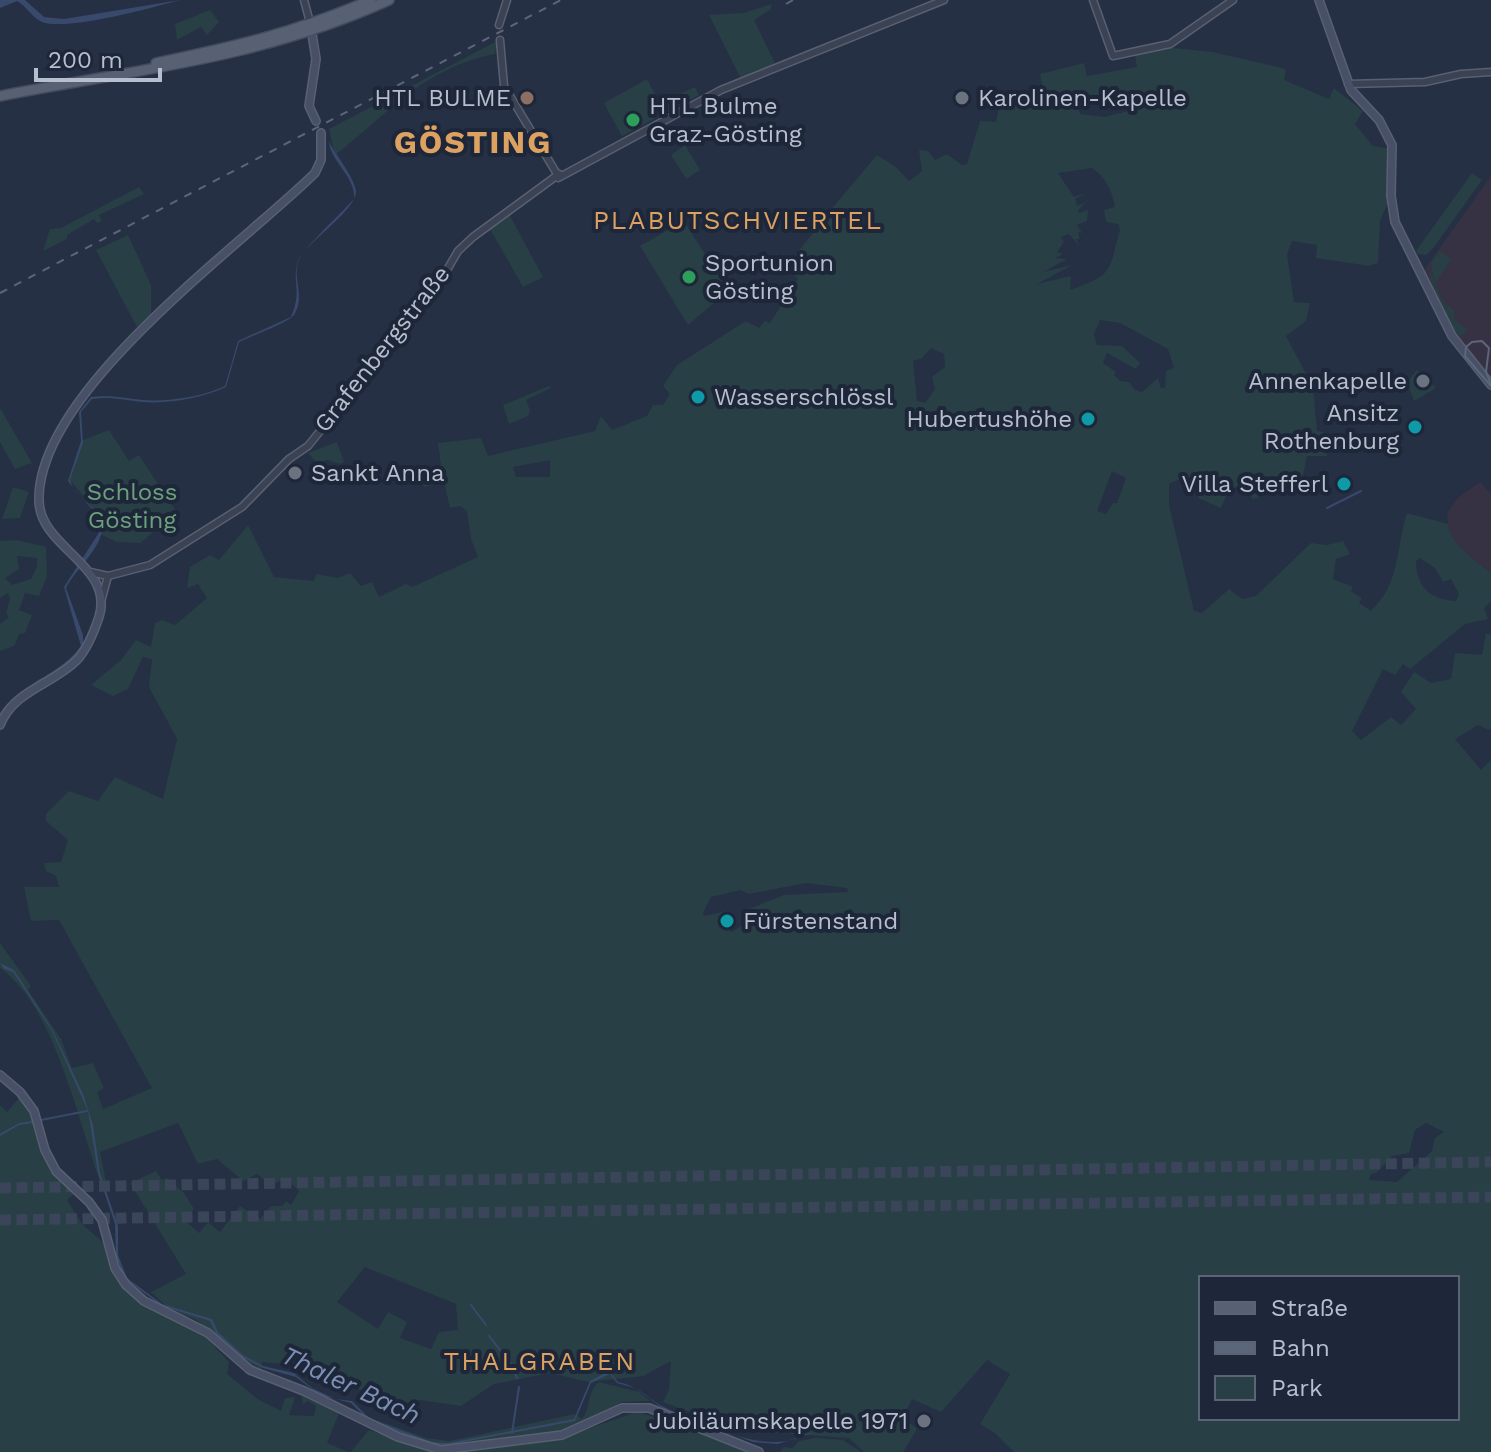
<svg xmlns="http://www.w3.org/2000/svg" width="1491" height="1452" font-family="'Work Sans',sans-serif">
<rect width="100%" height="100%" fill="#253044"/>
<g fill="#363244">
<path d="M1491,176V380L1454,338L1423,272Z"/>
<path d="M1480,482L1491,494V573L1462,551L1449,532L1447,513L1459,497Z"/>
</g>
<g fill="#273f45" fill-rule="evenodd">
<path d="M772,4L770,10L754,20L775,63L742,81L709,15L743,13Z"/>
<path d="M210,10L219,22L207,35L201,27L177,40L175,24Z"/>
<path d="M497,41L495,54C424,67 387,115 335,155L329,129Z"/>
<path d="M1173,48L1213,52L1286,69L1284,80L1329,99L1334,88L1363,111L1355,124L1373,146L1387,148L1391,158L1387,205L1380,221L1378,263L1369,266L1316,258L1317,245L1292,241L1287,254L1294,302L1310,303L1306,321L1286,336L1313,387L1317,431L1323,432L1327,456H1307L1302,480L1285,474L1282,489L1260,486L1258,498L1253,499L1240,485L1228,492L1221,508L1198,498L1202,485L1186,476L1169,484V505L1194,611L1202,613L1229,589L1242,599L1256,596L1311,543L1327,545L1343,541L1350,554L1336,559L1333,579L1353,587L1351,591L1362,598L1359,603L1371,611C1401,581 1395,552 1407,513L1448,524C1450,544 1476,561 1491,573V601L1484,608L1488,619L1465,624L1410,669L1403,664L1395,675L1383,669L1352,731L1361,740L1391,717L1401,725L1416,709L1401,692L1414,672L1431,683L1451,679L1455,653L1482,655L1486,633L1491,635V728L1489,730L1478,725L1455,739L1481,770L1491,760V1452H1014L995,1433L980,1424L1010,1374L987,1360L941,1412L912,1399L903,1417L917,1429L903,1452H864L849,1438L739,1430L663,1402L669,1390L671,1361L643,1376L588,1382L551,1373L494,1384L461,1406L420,1400L400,1404L293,1365L262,1362L261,1372L232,1357L212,1332L195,1319L171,1311L151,1292L186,1274L130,1183L156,1171L162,1180L167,1178L184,1193L194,1209L185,1220L199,1233L208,1222L220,1232L240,1206L260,1219L271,1206H282L286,1201L291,1205L299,1191L285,1177L272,1186L257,1174L243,1181L217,1159L198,1164L178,1123L100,1152L108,1191L104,1192C79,1129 57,1008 0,968V943L31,986L28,990L61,1039L72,1068L93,1063L104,1088L97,1092L103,1109L152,1088L59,920L31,921L24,887H59L56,876L46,871L44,863L61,862L68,840L46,821V814L69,791L98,801L115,777L163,799L177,739L149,687L152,659L143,657L128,689L113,696L91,685L121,660L136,640L151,647L155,623L162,620L175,625L207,598L198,584L187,588L190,567L210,555L219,560L248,525L274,577L314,581L316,574L338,578L350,573L361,586L372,582L379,597L406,584L412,587L478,557L471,539L467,511L460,506L450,508L444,482L424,487L419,471L441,465L438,443L481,438L488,456L595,431L601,416L612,430L647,416L653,405H663L670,394L663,386L677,365L746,321L759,328L765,321L770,323L798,279L794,275L799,264L793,258L817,228L828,223V213L877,155L896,167L909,181L922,171L919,150L928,151L935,160L947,154L962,165L967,164L980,121L996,122L1000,102L1016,95L1020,109L1045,101L1040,74L1084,63L1087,76L1137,67L1135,55ZM1107,100L1131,101L1132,110L1105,117L1080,114L1079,109ZM1092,168C1106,177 1112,191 1115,207L1104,210L1106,222L1118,224L1120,230C1108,273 1114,274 1070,290L1071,276L1037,284L1072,265L1043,272L1067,259L1055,258L1063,254L1057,252L1064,242L1061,237L1069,234L1080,247L1076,239H1080L1078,232L1082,233L1077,225L1087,221L1088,210L1079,213L1078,210L1086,202L1077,206L1075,199L1087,193L1074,197L1058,173ZM1100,320L1120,323L1168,349L1174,368L1166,371L1165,388H1161L1158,378L1142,392L1135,390L1129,382L1120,381L1114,375L1116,372L1103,363L1107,353L1136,369L1140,363L1122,346L1097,345L1094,334ZM931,348L944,354L945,367L932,377L935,389L925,403L917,401L913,361L922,358ZM550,460V477H516L513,467ZM1112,471L1126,478L1117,503H1113L1106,514L1097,511ZM1420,558L1435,568L1443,582L1451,579L1459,594L1456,601C1430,600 1416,586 1416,561ZM806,883L847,888L848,892L784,895L749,909L748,922L732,932L722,923L727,911L704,916L703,913L711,897L740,890L749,894ZM1426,1123L1444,1132L1435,1138L1432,1151L1397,1182L1369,1180L1371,1174L1376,1173L1392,1156L1409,1153L1415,1130ZM365,1267L456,1304L458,1330L439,1332L431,1349L400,1338L407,1322L388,1312L378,1329L337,1302ZM1201,1278H1457V1418H1201Z"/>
<path d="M647,79L660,103L695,87L699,95L622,136L604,103Z"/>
<path d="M685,145L700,170L686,179L671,155Z"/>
<path d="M1472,173L1482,180L1434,247L1426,255L1418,254L1416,251Z"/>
<path d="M139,187L144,194L99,215L102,221L97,223L94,219L67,235V239L43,251L50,229L61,228Z"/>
<path d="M509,214L543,277L523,287L490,229Z"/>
<path d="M684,221L728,291L688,325L640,246Z"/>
<path d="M128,235L151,285V315L137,327L96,250Z"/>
<path d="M1440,251L1451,259L1435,284L1445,303L1454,311V319L1467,330L1464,335L1460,333L1462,336L1454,333L1431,283L1429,264L1434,284L1456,327C1447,306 1434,287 1431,263Z"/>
<path d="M1417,370L1436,388L1414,401L1407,382Z"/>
<path d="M549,386L551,388L526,400L530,410L528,416L509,424L503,405Z"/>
<path d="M0,408L32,463L15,469L0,442Z"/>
<path d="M109,430L129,461L139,455L177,513L140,543L117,542L100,534V516L70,480L83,440Z"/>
<path d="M337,442L344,462L340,464L328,460L316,462L308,453Z"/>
<path d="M13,487L29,492L20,518L2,519Z"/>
<path d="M17,540L46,547L47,577L39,596L25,593L19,610L32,615L25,633L19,634L14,646L0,651V624L9,617L6,613L10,599L8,593L0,598V541ZM17,556L37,558V567L31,579L12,585L5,578L19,569Z"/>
<path d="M20,1097L34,1120L50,1171L75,1193L67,1200L82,1224L107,1246L120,1284L149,1307L200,1331L229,1362L227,1374L259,1400L281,1411L285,1398L295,1397L289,1415L314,1416L316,1406L308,1401L303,1404L301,1392L340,1411L327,1443L348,1452H0V1105L7,1112Z"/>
<path d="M599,1382L639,1392L650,1401L622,1402L569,1429L451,1447H434L372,1426L376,1420L426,1438L449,1441L575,1414L582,1419C591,1408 587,1391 599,1382Z"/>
<path d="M636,1412L669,1421L747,1452H456L556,1440Z"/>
<path d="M369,1430L433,1452H351Z"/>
<path d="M816,1438L843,1440L861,1452H780L784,1447L793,1448L799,1441Z"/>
</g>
<g fill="#38496c">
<path d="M0,0H25L44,17L64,19L180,0C154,7 62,33 40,21C31,16 26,6 17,1L0,8Z"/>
<path d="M329,142C336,155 354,177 356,191C357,209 311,240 301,256C289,275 307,295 294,315C288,323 251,336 239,342L226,387C202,398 170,404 143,402C125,400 110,396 92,399L81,412L83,443L70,480C75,495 90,502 99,515C114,539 75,568 66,588L83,635V647L66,666L38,680L0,718V713C22,683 60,675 81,646L64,587L100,531L99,517L68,481L81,441L79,412L91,397C109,395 124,398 142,400C168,402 202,397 225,386L238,341L291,317C303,289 291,282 298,261C301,251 344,210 354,199C356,177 331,162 329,142Z"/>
<path d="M0,963L14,970L52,1029L83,1094L93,1125L100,1173L118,1226V1255L127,1278L162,1304L212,1319L218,1332L243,1355L263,1366L294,1373L312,1388L335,1399L352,1401L369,1418L432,1442L448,1443L574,1419L590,1381L609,1371L618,1382C642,1387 646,1399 666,1408C692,1421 743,1442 772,1442C801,1443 825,1422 855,1422L875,1452L857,1426L851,1424L831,1426L778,1444L753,1442L665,1410L635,1388L617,1383L610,1374L591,1383L575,1421L448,1445L431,1444L368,1420L351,1403L320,1395L296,1377L263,1368L242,1357L216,1333L210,1321L162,1306L125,1279L116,1256L115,1224L98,1173L88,1111L51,1029L13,972L4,969Z"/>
</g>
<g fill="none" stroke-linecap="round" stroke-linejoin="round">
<g stroke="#38496c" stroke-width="2">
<path d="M1327,508L1361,491"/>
<path d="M41,1120L87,1111"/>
<path d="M0,1135L19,1124L33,1122"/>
<path d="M471,1305L486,1325"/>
<path d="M489,1336L512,1365L517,1378"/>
<path d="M512,1433L519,1387"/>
</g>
<g stroke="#3b4559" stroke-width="11" stroke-dasharray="11 5.5" stroke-linecap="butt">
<path d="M0,1188L1491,1162"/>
<path d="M0,1220L1491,1197"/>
</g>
<g stroke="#586071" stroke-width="9">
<g id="tertiary">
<path d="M304,0L311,26"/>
<path d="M1093,0L1113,56L1170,44L1233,0"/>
<path d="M499,25L507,0"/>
<path d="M500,40L504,86L557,174"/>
<path d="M1348,84L1425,82L1461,74L1491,72"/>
<path d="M558,178L721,90L944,0"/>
<path d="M90,572L108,576L150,565L242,507L289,459L308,446L440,282L458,251L473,237L559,174"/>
<path d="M102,598L108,576"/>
</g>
</g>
<g stroke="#586071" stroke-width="10">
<g id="secondary">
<path d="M1319,0L1351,90L1379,120L1392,145L1391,196L1395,222L1452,336L1491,385"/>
<path d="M311,28L316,59L309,106L316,121"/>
<path d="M0,725C14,690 52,685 77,660C87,649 94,632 99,617C115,565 39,548 39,500C37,391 242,245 315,173L321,160V133"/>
<path d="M0,1075L20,1092L34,1111L45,1150L56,1171L89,1202L102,1220L115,1268L126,1285L144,1301L208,1333L250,1370L304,1391L398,1437L441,1450L562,1435L622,1408H649L759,1452"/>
</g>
</g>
<g stroke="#434b5d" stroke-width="12">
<g id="primary">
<path d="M156,63C237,46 294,33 371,0"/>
<path d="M0,96C137,69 259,59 389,0"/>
</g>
</g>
<use href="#tertiary" stroke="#3a4254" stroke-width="6"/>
<use href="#secondary" stroke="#475067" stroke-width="7"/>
<use href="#primary" stroke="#586173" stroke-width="9"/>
<path stroke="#5b667b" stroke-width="2" d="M1491,384L1486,372L1489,348L1482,341L1472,342L1466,347L1465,356L1491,386"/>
<g stroke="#5b667b" stroke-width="2" stroke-dasharray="8 8" stroke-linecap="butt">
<path d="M786,4L793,0"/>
<path d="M0,293L561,0"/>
</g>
</g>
<circle fill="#8d6e63" stroke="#1e2739" stroke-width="3" cx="527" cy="98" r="8"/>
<g fill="#6b7280" stroke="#1e2739" stroke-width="3">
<circle cx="962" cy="98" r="8"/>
<circle cx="1423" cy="381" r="8"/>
<circle cx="295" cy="473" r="8"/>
<circle cx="924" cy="1421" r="8"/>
</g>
<g fill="#2e9e5b" stroke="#1e2739" stroke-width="3">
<circle cx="633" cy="120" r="8"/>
<circle cx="689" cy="277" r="8"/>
</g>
<g fill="#0f9aa8" stroke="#1e2739" stroke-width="3">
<circle cx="698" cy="397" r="8"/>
<circle cx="1088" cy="419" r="8"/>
<circle cx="1415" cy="427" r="8"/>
<circle cx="1344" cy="484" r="8"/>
<circle cx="727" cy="921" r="8"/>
</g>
<g text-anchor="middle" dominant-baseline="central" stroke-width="8" stroke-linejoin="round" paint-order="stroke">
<g font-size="24" fill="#b7becd" stroke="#1e2739" text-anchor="end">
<text x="511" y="98">HTL BULME</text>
<text x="978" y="98" text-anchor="start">Karolinen-Kapelle</text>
<text x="649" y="106" text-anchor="start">HTL Bulme<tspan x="649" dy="28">Graz-Gösting</tspan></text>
<text x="705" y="263" text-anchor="start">Sportunion<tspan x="705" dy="28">Gösting</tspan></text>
<text x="1407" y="381">Annenkapelle</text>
<text x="714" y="397" text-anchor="start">Wasserschlössl</text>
<text x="1399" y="413">Ansitz<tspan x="1399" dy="28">Rothenburg</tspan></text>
<text x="1072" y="419">Hubertushöhe</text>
<text x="311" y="473" text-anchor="start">Sankt Anna</text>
<text x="1328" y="484">Villa Stefferl</text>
<text x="743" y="921" text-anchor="start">Fürstenstand</text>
<text x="908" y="1421">Jubiläumskapelle 1971</text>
</g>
<g font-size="24" fill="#b7becd" stroke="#1e2739">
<text transform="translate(382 349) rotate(-52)">Grafenbergstraße</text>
</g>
<g font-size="24" fill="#6ca07d" stroke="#1e2739">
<text x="132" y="492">Schloss<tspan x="132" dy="28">Gösting</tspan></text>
</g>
<g font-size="26" letter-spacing="2" fill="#dda262" stroke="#1e2739">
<text x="738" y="220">PLABUTSCHVIERTEL</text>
<text x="540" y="1361">THALGRABEN</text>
</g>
<g font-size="26" font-style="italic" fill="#7c90b6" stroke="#1e2739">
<text transform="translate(351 1385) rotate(25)">Thaler Bach</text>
</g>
<g font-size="32" font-weight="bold" letter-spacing="2" fill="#dda262" stroke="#1e2739">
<text x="473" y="142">GÖSTING</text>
</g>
</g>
<rect x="1199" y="1276" width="260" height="144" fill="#1e2739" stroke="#5b6374" stroke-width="2"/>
<rect x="1215" y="1302" width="40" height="12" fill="#586173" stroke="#5b6374" stroke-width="2"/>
<text x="1271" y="1316" font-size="24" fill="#b7becd">Straße</text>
<rect x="1215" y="1342" width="40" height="12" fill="#5b667b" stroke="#5b6374" stroke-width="2"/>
<text x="1271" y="1356" font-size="24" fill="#b7becd">Bahn</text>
<rect x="1215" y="1376" width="40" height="24" fill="#273f45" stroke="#5b6374" stroke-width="2"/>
<text x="1271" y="1396" font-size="24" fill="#b7becd">Park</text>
<path d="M36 68v12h124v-12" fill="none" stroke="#b7becd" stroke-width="4"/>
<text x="48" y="68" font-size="24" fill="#b7becd" stroke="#1e2739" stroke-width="6" paint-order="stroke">200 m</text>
</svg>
